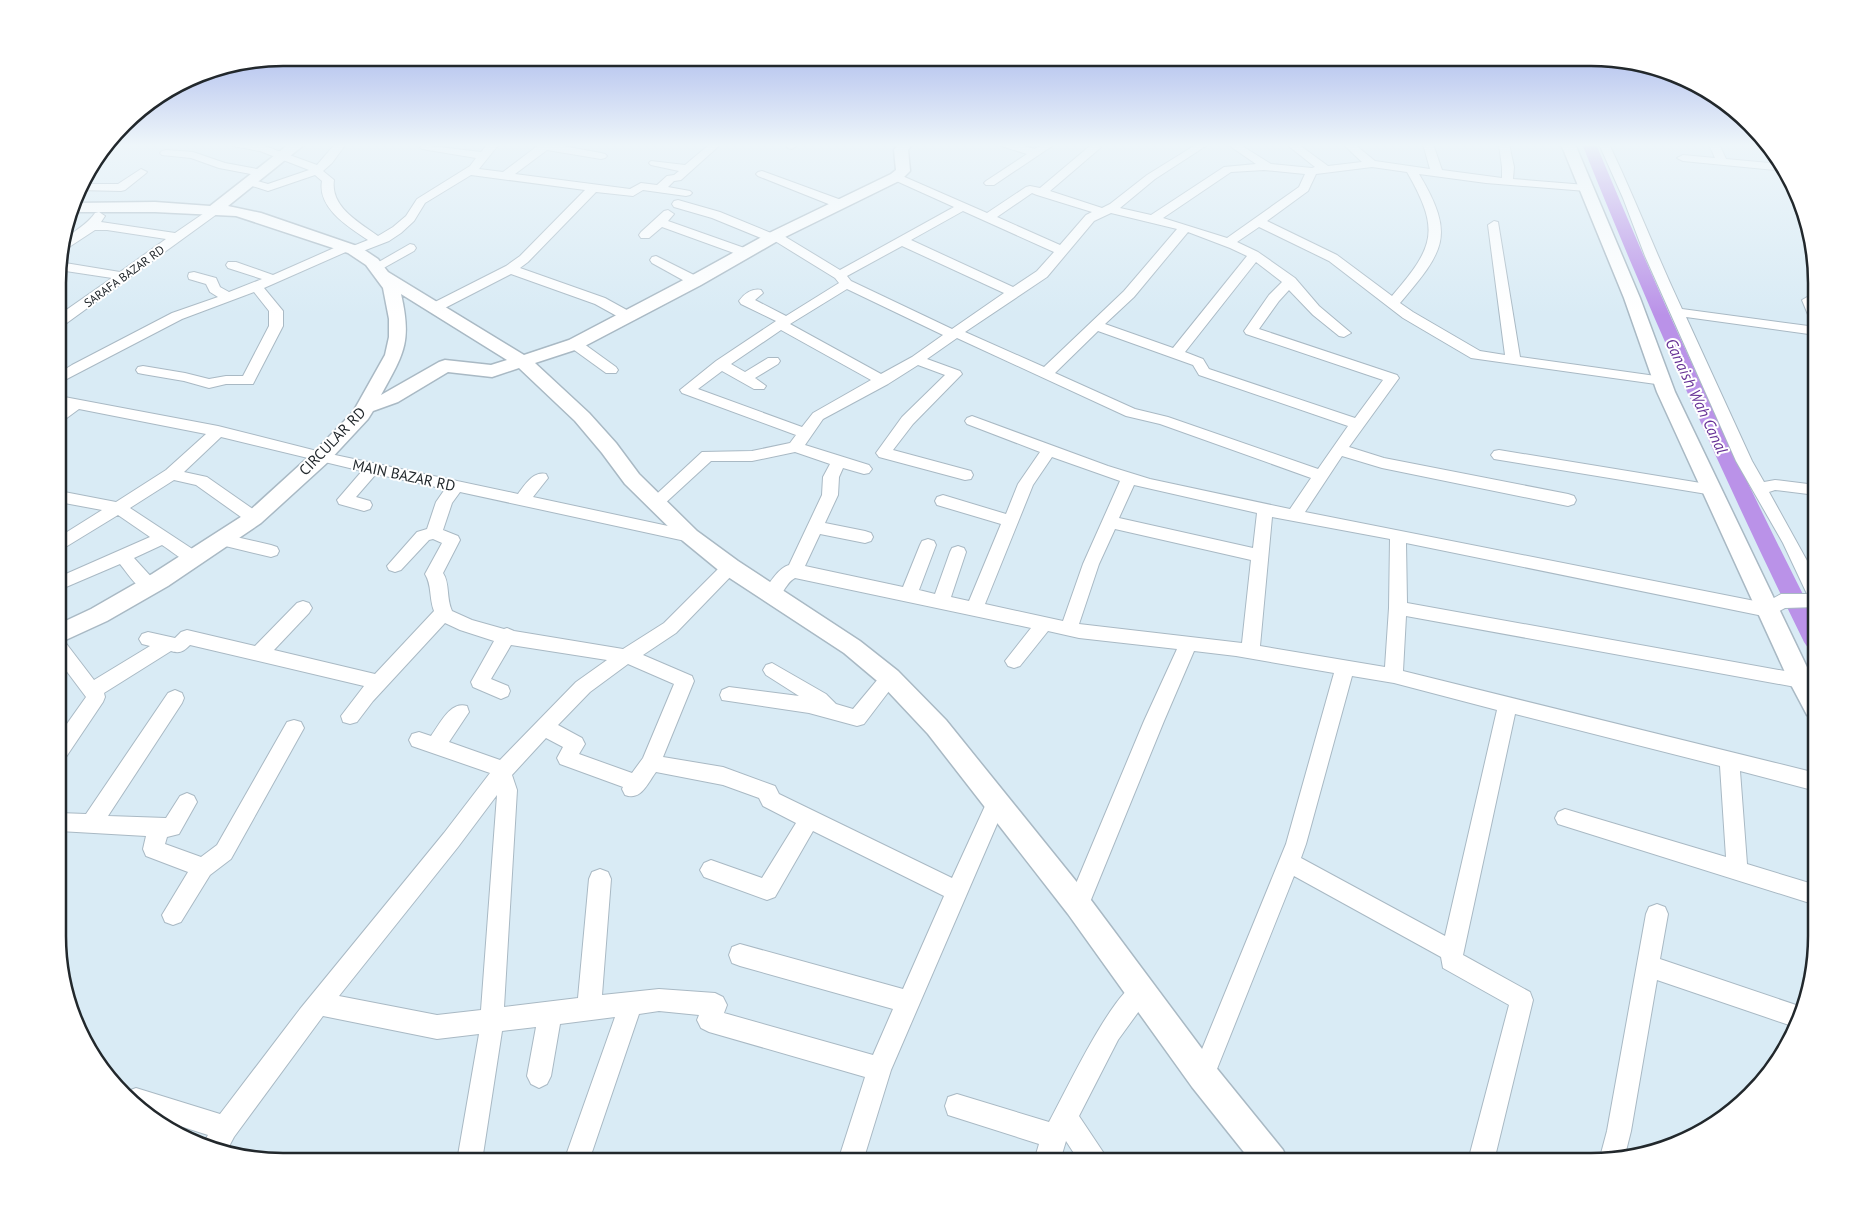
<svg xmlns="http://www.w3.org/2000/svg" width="1874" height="1219" font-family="'PT Sans',sans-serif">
<rect width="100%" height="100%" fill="#d9ebf5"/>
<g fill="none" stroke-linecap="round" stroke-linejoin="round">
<path fill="#ba92e8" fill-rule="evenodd" d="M1582,144H1596C1663,305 1736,464 1816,620V651L1808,648L1804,642C1724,479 1650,313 1582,144Z"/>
<g stroke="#a9b9c4" stroke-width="2">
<g id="minor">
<path d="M232,144L262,145L317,165L335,144H346L332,163L323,171L334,180C330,207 359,222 378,236L393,227L406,216L417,199L470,166L476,158L422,149L420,147L422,145L481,152L488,144H499L479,169L503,172L540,144H552L601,153L605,154L607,156L605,158L601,159L547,150L515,174L630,189L641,183L657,185L667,176L674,175L679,171L651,165L649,163L651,161L685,165L710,144H721L681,180L674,181L668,187L690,191L692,193L690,195L686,196L643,190L633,196L596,192L528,262L520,268L605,298L634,314L636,317L634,320H624L595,304L511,274L439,311H429L427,308L429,305L506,266L520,256L585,190L471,175L425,203L414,221L401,233L389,241L358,253L354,254L348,251L264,288L283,311V326L253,384H226L209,388L184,381L143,374L138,373L136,370L138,367L143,366L185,373L209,379L226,376H243L269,326V311L254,292L182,319L59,383V373L72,365L172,313L218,297L210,292L206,284L189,279L188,276L189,273L194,272L216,278L220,287L229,292L262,279L228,268L226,265L228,262H236L273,275L343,244L347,243L353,246L368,240C349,227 317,208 322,181L315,175L268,191L246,184L244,182L250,179L268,184L309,170L260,151L233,146Z"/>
<path d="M788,144H799L792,149L788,148L786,146Z"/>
<path d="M1000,144H1016L1035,149L1043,144H1055L994,185H986L984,183L986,181L1027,154L1001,146Z"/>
<path d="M1096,144L1101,147L1099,149L1050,191L1102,208L1110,204L1147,175L1197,144H1209L1155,179L1120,208L1151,215L1224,167L1256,164L1227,144H1239L1271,164L1312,168L1315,167L1286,144H1298L1328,166L1362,162L1344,145L1354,144L1375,161L1430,169L1423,144H1433L1442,170L1502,178V167L1499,144H1509L1514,167L1513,179L1586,185L1592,188L1586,191L1486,183L1419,174C1456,236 1444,251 1400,303L1413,312L1480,351L1505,355L1488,225L1494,221L1498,222L1520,357L1663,377L1668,378L1670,381L1668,384L1663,385L1471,358L1403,318L1329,261L1259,227L1237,242L1258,252L1295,278L1319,306L1351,333L1344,337L1339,336L1313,315L1289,290L1279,301L1259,329L1397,375L1399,378L1349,447L1384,458L1568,494L1574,496L1576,500L1574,504L1568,506L1382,468L1342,456L1305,512L1765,603L1781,594H1807L1783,543L1736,461L1645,256L1623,198L1599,144H1609C1635,198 1656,254 1682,309L1816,327V335L1686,317L1752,461L1764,482L1775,480L1816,485V495L1775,490L1769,492L1816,577V607L1785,608L1768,617L1406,543L1407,603L1801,674L1808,676L1810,681L1808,686L1801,688L1406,616L1403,671L1816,773V791L1740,771L1747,864L1816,885V905L1558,824L1555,818L1558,812L1565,809L1726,857L1720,766L1515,714L1463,955L1530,992L1533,1000L1494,1161H1468L1509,1005L1443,968L1441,957L1294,876L1211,1084L1203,1088L1195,1084L1191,1076L1286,844L1334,673L1236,656L1194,651L1164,721L1086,912L1078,915L1070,912L1067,905L1144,721L1177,649L1079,638L1048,631L1020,666L1014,668L1008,666L1005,661L1031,628L795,578C783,584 782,605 765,600L762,595C768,585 778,568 789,565L822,495L823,477L830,464L795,452L752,461H711L662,506L656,508L650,506L648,502L702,452L752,451L790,443L796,435L682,393L680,390L716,361L776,321L741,304L739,301C744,294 752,288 761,290L763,293L755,300L786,316L839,283L835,278L775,241H768L712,218L674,207L672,204L674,201L678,200L720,212L771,233H779L840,270L954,207L892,179L890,177L892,175H900L987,213L1026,187L1030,186L1040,188L1091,145ZM1372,167L1407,172C1441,231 1434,247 1392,296L1337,255L1267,221L1308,191L1316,174ZM1264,170L1305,174L1299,187L1227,238L1163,218L1231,172ZM1032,193L1037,195L1092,212L1086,215L1060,245L997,217ZM963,211L1054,252L1037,271L1013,287L911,240ZM1111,213L1177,229L1124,291L1044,367L965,332L1047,277L1094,221ZM1188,232L1230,248L1247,256L1173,348L1105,324L1134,297ZM902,246L1004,293L952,329L851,281L847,276ZM1256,262L1282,282L1269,295L1244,331L1246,334L1383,380L1355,418L1209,369L1203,359L1185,352ZM847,289L943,335L912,357L881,374L790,324ZM781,330L871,380L813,413L802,427L698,389L722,371L754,389H764L766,386L755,378L778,364L780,361L778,358H768L745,372L731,364ZM1098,331L1193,365L1199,375L1348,426L1318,469L1168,417L1135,409L1055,373ZM957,338L1126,416L1160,424L1311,478L1290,509L1150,479L1108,466L972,416L967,418L965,421L967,424L1040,452L1018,484L1006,514L943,495L937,497L935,501L937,505L1001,524L969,601L951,597L966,552L964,548L958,546L952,548L950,552L935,594L919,590L936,545L934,541L928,539L922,541L920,545L903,587L805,566L820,534L865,543L871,541L873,537L871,533L865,531L825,523L838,495L839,477L843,468L864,474L869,473L872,469L869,465L805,445L823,419L888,384L918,365L945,375L902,417L876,453L879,457L965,480L971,479L973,475L971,471L893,450L913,424L962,374L960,371L927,359ZM1052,457L1120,481L1083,564L1063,621L985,604L1033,485ZM1134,485L1257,513L1253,548L1119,518ZM1272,517L1390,539L1389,608L1385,667L1260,646ZM1115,529L1251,560L1242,643L1079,624L1099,564ZM1352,676L1394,683L1497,710L1445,936L1301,858L1306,844Z"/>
<path d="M1709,144H1719L1726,159L1780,164L1786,171L1683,161L1677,158L1683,155L1715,158Z"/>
<path d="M166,150L193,152L225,163L262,170L268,173L262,176L219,168L191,158L162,155L160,153L162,151Z"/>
<path d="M141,169L147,172L145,174L125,190L121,191L79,190L81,184H118Z"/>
<path d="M762,171L844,201L846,204L840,208L836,207L758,176L756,174L758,172Z"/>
<path d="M213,207L217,208L219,211L217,214L64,325L59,326V315L112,278L59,270V262L120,272L166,239L107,230H95L66,249H61C66,232 83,230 95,213L99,212L105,216L101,222L175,233Z"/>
<path d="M668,210L674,214L668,221L750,250L752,253L746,257L742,256L662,227L649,238H641L639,235L641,232L664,211Z"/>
<path d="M410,244L414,245L416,248L414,251L380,270H372L370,267Z"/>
<path d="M656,256L700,278L701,281L695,285L690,284L652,263L650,260L652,257Z"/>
<path d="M1809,296L1814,297L1816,301V321L1809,317L1802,300Z"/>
<path d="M575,340L580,341L616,367L618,370L616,373H606L570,347L568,344Z"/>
<path d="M59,396L218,426L321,452L518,494C525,485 533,471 546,474L548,478L533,497L696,532L698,536L696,540L690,542L460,492L452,503L443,530L458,536L460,540L443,573C450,583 446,598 452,611L472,620L504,629L507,628L514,631L623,649L664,623L724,563L730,561L736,563L738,567L736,571L676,633L643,655L692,676L694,681L663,757L723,767L775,786L779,794L952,878L990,795L997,792L1004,795L1007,801L891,1070L863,1161H838L865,1077L709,1032L701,1028L697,1020L699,1015L659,1011L639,1014L589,1161H564L615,1017L560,1024L551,1076L547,1084L539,1088L531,1084L527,1076L536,1027L502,1031L482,1161H457L479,1034L437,1039L323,1016L234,1137L226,1152L211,1150L202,1145L208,1135L152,1117L128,1091L136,1088L220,1114L300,1009L444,833L490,773L412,746L409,740L412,734L419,732L431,736C440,724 450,701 467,706L469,712L449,742L500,760L576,682L607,660L511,645L491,679L508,686L510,691L508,696L501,699L473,687L471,682L494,641L460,630L445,623L373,701L357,722L350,724L343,722L341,716L364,686L190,645C184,651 180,654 171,651L104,693L105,697L103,702L66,757L59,759V735L86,697L59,661V640L65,642L94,680L150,646L142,644L139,639L142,634L148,632L175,638L181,632L187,630L255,646L297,603L303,601L309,603L312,608L309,613L274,650L375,674L434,611C429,598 432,585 425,574L442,543L433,539L429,540L401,570L395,572L389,570L387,566L417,532L427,529L436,502L445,489L376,474L356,497L370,501L372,505L370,509L364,511L339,504L337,500L362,471L221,437L184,472L207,477L260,514L262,518L260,522L254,524L248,522L196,485L174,480L130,508L200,554L202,558L200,562C187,566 173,552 162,545L134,558L155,581L158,586L155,591C140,595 129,575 120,564L59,590V577L150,537L118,515L59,551V537L102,510L59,502V491L116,502L166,470L206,434L79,409L64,420L59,422V409L63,406H59ZM628,664L674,684L643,758L632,773L579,754L585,744L582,738L558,725L590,692ZM546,738L563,747L557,758L560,764L623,787L622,789L625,795C641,801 647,784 656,772L723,785L759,798L763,806L796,823L762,878L711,860L704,863L700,870L704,877L767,900L775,897L813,831L944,896L903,989L740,944L732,947L729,955L732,963L740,966L893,1009L873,1055L724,1013L727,1005L723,997L715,993L659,989L602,995L611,879L608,872L600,869L592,872L589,879L578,998L504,1007L517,790L512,775ZM497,795L481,1010L437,1015L339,996L458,847Z"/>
<path d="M1499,450L1713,485L1719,486L1721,490L1719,494L1713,495L1494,459L1491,455L1494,451Z"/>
<path d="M223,534L271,545L277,547L279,551L277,555L271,557L217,544L215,540L217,536Z"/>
<path d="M772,663L826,694L836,704L853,709L883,673L890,671L897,673L899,678L864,724L857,726L809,713L722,700L720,695L722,690L729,687L799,696L766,675L763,670L766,665Z"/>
<path d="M175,690L182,693L184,698L182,703L108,816L166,818L180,796L187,793L194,796L197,802L179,834L167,837L165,844L201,857L217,845L287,722L294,720L301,722L304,728L231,859L210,875L181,922L173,925L165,922L162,915L188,872L146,856L143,849L146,836L59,831V813L86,814L168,693Z"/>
<path d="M1657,904L1665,907L1668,914L1660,959L1805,1008L1795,1027L1657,980L1631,1131L1625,1155L1599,1161L1607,1131L1646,914L1649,907Z"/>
<path d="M1139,981L1147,984L1150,992L1147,1000L1118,1040L1079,1116L1103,1152L1107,1161H1079L1066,1141L1060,1161H1034L1039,1144L948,1115L945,1106L948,1097L957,1094L1049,1122C1065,1093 1112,992 1139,981Z"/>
</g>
</g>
<g stroke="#a9b9c4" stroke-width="3">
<g id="tertiary">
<path d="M289,144H305L228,206L261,213L360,247L378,259L388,272L524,355L569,340L689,277L769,233L891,174L896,170L894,150L898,144H912L908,150L910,171L901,180L781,239L701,285L581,348L535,363L589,413L616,443L639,474L697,531L738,561L860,641L898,671L946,720L1088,896L1214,1065L1283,1150L1288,1161H1251L1192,1087L1068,914L928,734L882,685L844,653L722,573L683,541L625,484L602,453L575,421L519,368L492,377L448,372L398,402L373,411L368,419L328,462L261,523L168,586L107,621L59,643V624L91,609L152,574L247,513L314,452L353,412L385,355L389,337V319L383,288L366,265L348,253L236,216L155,212H72L75,203L155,202L210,206ZM401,294L507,360L491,365L445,360L439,362L381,395C404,353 412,342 401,294Z"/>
<path d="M1561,144H1575L1640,298L1675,392L1816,686V718L1807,715L1789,681L1657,392L1624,298Z"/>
</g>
</g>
<use href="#minor" fill="#fff" fill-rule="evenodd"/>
<use href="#tertiary" fill="#fff" fill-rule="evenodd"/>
</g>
<linearGradient id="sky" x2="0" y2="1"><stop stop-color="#95a6e8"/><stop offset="0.46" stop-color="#eef6fa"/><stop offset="1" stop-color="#eef6fa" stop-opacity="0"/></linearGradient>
<rect width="1874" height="315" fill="url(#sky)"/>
<g text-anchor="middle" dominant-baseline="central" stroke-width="4" stroke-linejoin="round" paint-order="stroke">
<g font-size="12" fill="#22282c" stroke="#fff">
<text transform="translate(124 276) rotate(-36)">SARAFA BAZAR RD</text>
</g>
<g font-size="15" fill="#22282c" stroke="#fff">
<text transform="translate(332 441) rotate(-46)">CIRCULAR RD</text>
<text transform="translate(404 475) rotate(12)">MAIN BAZAR RD</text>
</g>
<g font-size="16" font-style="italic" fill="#673296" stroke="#fff">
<text transform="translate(1697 396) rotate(65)">Ganaish Wah Canal</text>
</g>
</g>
<path d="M0 0H1874V1219H0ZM283 66H1591A217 217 0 0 1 1808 283V936A217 217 0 0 1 1591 1153H283A217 217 0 0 1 66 936V283A217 217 0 0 1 283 66Z" fill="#fff" fill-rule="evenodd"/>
<path fill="none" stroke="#22282c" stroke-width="2.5" d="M283 66H1591A217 217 0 0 1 1808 283V936A217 217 0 0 1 1591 1153H283A217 217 0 0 1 66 936V283A217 217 0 0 1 283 66Z"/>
</svg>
